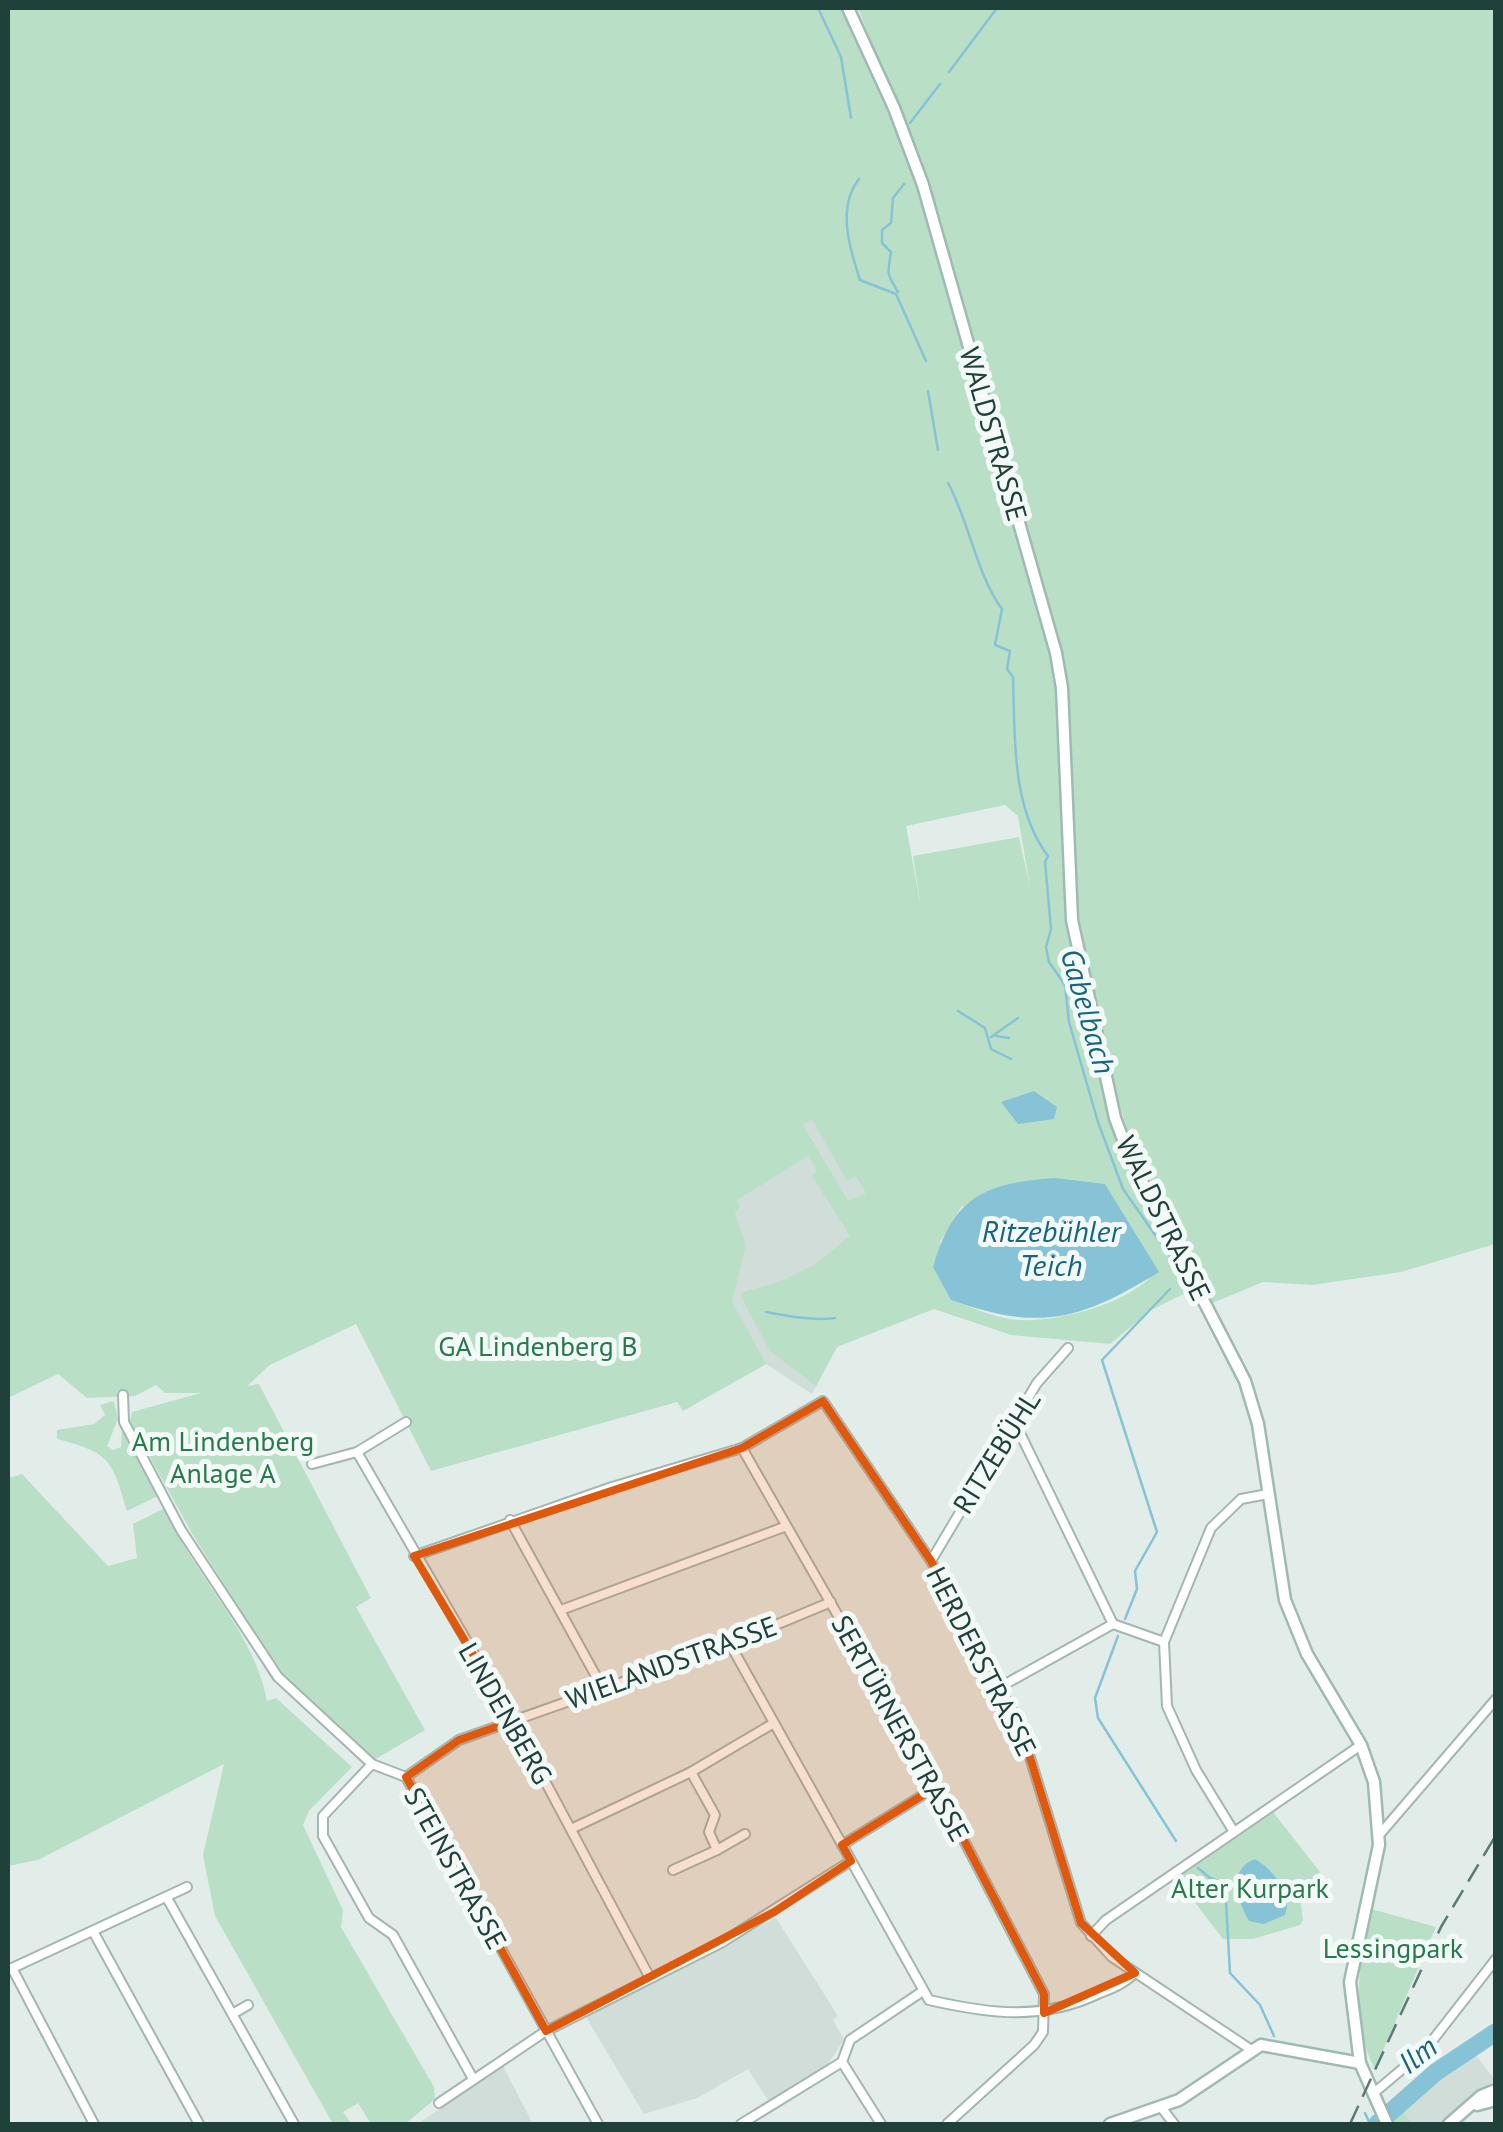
<svg xmlns="http://www.w3.org/2000/svg" width="1503" height="2132" font-family="'PT Sans',sans-serif">
<rect width="100%" height="100%" fill="#e2ede9"/>
<g fill="#d0ddd8">
<path d="M838,1070L904,1191L837,1347L812,1394L766,1364L740,1379L685,1269L736,1141Z"/>
<path d="M776,1918L838,2016L833,2020L844,2039L829,2063L769,2102L748,2069L697,2098L644,2114L586,2017Z"/>
<path d="M1475,2054L1495,2080L1440,2124H1393L1446,2073Z"/>
<path d="M502,2064L533,2124H418Z"/>
</g>
<g fill="#b9e0c7" fill-rule="evenodd">
<path d="M8,8H840L909,159L1043,623L1057,694L1071,944L1108,1117L1124,1161L1194,1289L1151,1310L1110,1344L1011,1335L934,1309L837,1347L816,1386L770,1351L741,1297L743,1292L779,1282L814,1265L850,1236L812,1176L817,1171L808,1156L737,1200L740,1206L735,1213L746,1245L732,1302L766,1364L683,1411L677,1402L431,1471L356,1324L270,1365L247,1386L259,1384L371,1598L356,1607L425,1730L374,1760L281,1675L193,1535L130,1421L132,1412L201,1393H165L156,1385L135,1396L87,1398L58,1374L8,1398ZM1005,805L1018,816L1030,887L1019,837L913,856L921,907L906,826ZM812,1119L847,1181L856,1176L866,1193L848,1201L803,1125ZM962,1206L1133,1233L1157,1270C1132,1303 1060,1322 1019,1320C996,1319 972,1307 951,1300L940,1242Z"/>
<path d="M858,8H1495V1244L1401,1272L1312,1285L1263,1282L1210,1304L1129,1135L1107,1065L1079,917L1067,676L920,165Z"/>
<path d="M114,1401L118,1419L107,1446L113,1450L121,1447L122,1430L158,1496L127,1511C112,1460 111,1453 57,1439V1430L94,1424L105,1415L100,1405Z"/>
<path d="M22,1474L108,1566L137,1558L133,1524L165,1508C193,1576 253,1628 267,1701L276,1698L352,1767L309,1811L303,1825L343,1910L341,1927L434,2087L435,2099L405,2124H371L358,2103L343,2112L352,2124H333L215,1916L203,1855L224,1764L38,1860L8,1866V1478Z"/>
<path d="M1273,1812L1320,1872L1300,1898L1303,1920L1300,1925L1253,1939H1223L1176,1878Z"/>
<path d="M1368,1908L1436,1927L1375,2069C1350,2026 1360,1955 1368,1908Z"/>
<path d="M1495,2025V2041L1446,2073L1404,2113L1412,2124H1393L1387,2107L1425,2074Z"/>
</g>
<g fill="#86c3d6">
<path d="M1034,1091L1057,1107L1054,1119L1018,1124L1001,1102Z"/>
<path d="M1055,1178L1105,1184L1159,1272C1081,1320 1040,1332 951,1300L933,1267C953,1196 985,1183 1055,1178Z"/>
<path d="M1255,1859C1273,1869 1293,1895 1285,1915L1264,1924L1249,1921C1237,1901 1227,1869 1255,1859Z"/>
</g>
<g fill="none" stroke-linecap="round" stroke-linejoin="round">
<g stroke="#86c3d6" stroke-width="2.5">
<path d="M818,8L841,57L851,118"/>
<path d="M949,72L997,8"/>
<path d="M910,123L940,84"/>
<path d="M859,179C837,207 849,247 860,280L896,294L926,361"/>
<path d="M898,292C887,273 887,277 891,252L882,243V230L891,223L893,198L904,184"/>
<path d="M928,391L938,450"/>
<path d="M948,483C969,521 977,576 1002,609L995,645L1010,651L1007,669L1013,677C1015,736 1011,807 1048,856L1045,862L1051,929L1046,947L1049,962L1065,985L1069,1022L1098,1122L1123,1189L1172,1259"/>
<path d="M958,1011L985,1028L991,1049L1011,1059"/>
<path d="M996,1036L1009,1038"/>
<path d="M991,1037L1018,1018"/>
<path d="M766,1312C788,1316 813,1321 835,1318"/>
<path d="M1125,1619L1137,1589L1135,1571L1157,1532L1102,1360L1170,1289"/>
<path d="M239,1624L274,1680"/>
<path d="M1118,1636L1095,1698L1098,1718L1176,1841"/>
<path d="M1198,1868L1210,1878L1225,1883L1230,1973L1260,2005L1274,2036"/>
<path d="M1365,2113L1370,2124"/>
</g>
<path stroke="#86c3d6" stroke-width="18" d="M1377,2124L1436,2072L1496,2032"/>
<g stroke="#a4b6b1" stroke-width="12">
<g id="street">
<path d="M123,1395L124,1422L181,1530L278,1677L372,1764L406,1777L598,2124"/>
<path d="M742,1448L936,1787L1044,1994L1043,2032L1034,2045L947,2124"/>
<path d="M357,1452L406,1422"/>
<path d="M312,1464L357,1452L513,1721L650,1978"/>
<path d="M510,1520L602,1687"/>
<path d="M414,1556L612,1487L742,1448L823,1401L931,1561L1020,1725L1081,1923L1112,1957L1250,2049"/>
<path d="M931,1561L1037,1383L1068,1348"/>
<path d="M561,1610L784,1527"/>
<path d="M1113,1624L1164,1642"/>
<path d="M730,1644L929,2000C990,2014 1042,2021 1100,1993C1113,1988 1125,1983 1135,1973"/>
<path d="M1000,1687L1113,1624L1015,1423"/>
<path d="M372,1764L323,1816V1836L369,1918L393,1935L472,2077"/>
<path d="M406,1777L459,1740L730,1644L831,1602"/>
<path d="M571,1829L691,1772L774,1723"/>
<path d="M1234,1832L1196,1770L1167,1706L1164,1642L1211,1528L1241,1499L1268,1494"/>
<path d="M1380,1834L1496,1699"/>
<path d="M842,1845L936,1787"/>
<path d="M717,1850L745,1834"/>
<path d="M673,1870L717,1850L709,1832L715,1815L691,1772"/>
<path d="M167,1898L294,2124"/>
<path d="M94,1933L199,2124"/>
<path d="M1091,1936L1106,1920L1361,1745"/>
<path d="M12,1968L94,2124"/>
<path d="M8,1970L187,1887"/>
<path d="M234,2013L248,2005"/>
<path d="M842,2062L881,2124"/>
<path d="M1375,2092L1425,2050L1496,1959"/>
<path d="M439,2103L546,2031L721,1943L851,1861"/>
<path d="M1161,2107L1174,2124"/>
<path d="M741,2124L842,2062L850,2040L923,1991"/>
</g>
</g>
<g stroke="#9fbab2" stroke-width="15">
<g id="secondary">
<path d="M848,8L894,108L923,185L1056,653L1062,688L1072,920L1115,1118L1130,1158L1245,1381L1258,1424L1285,1600L1307,1654L1361,1745L1374,1782L1379,1845L1350,1982L1360,2063L1387,2124"/>
<path d="M1477,2105L1496,2100"/>
<path d="M1110,2124L1179,2100L1261,2045L1360,2063"/>
<path d="M1449,2124L1481,2096L1496,2090"/>
</g>
</g>
<use href="#street" stroke="#fff" stroke-width="8"/>
<use href="#secondary" stroke="#fff" stroke-width="10"/>
<path stroke="#5b7b75" stroke-width="2.5" stroke-dasharray="20 10" stroke-linecap="butt" d="M1350,2124L1441,1927L1496,1835"/>
</g>
<path fill="#de580e" fill-opacity="0.2" stroke="#de580e" stroke-width="8" stroke-linejoin="round" d="M823,1401L931,1561L1020,1725L1081,1923L1135,1973L1044,2013V1994L936,1787L842,1845L851,1861L774,1912L546,2031L406,1777L459,1740L513,1721L414,1556L742,1448Z"/>
<g text-anchor="middle" dominant-baseline="central" stroke-width="10" stroke-linejoin="round" paint-order="stroke">
<g font-size="28" fill="#20403a" stroke="#f3f9f7">
<text transform="translate(994 434) rotate(74)">WALDSTRASSE</text>
<text transform="translate(1164 1218) rotate(64)">WALDSTRASSE</text>
<text transform="translate(996 1452) rotate(-58)">RITZEBÜHL</text>
<text transform="translate(982 1661) rotate(63)">HERDERSTRASSE</text>
<text transform="translate(671 1662) rotate(-20)">WIELANDSTRASSE</text>
<text transform="translate(506 1713) rotate(60)">LINDENBERG</text>
<text transform="translate(901 1728) rotate(61)">SERTÜRNERSTRASSE</text>
<text transform="translate(456 1868) rotate(61)">STEINSTRASSE</text>
</g>
<g font-size="28" fill="#287a4e" stroke="#f3f9f7">
<text x="538" y="1345">GA Lindenberg B</text>
<text x="223" y="1440">Am Lindenberg<tspan x="223" dy="32">Anlage A</tspan></text>
<text x="1250" y="1887">Alter Kurpark</text>
<text x="1393" y="1947">Lessingpark</text>
</g>
<g font-size="30" font-style="italic" fill="#166680" stroke="#f3f9f7">
<text transform="translate(1089 1011) rotate(74)">Gabelbach</text>
<text x="1051" y="1230">Ritzebühler<tspan x="1051" dy="34">Teich</tspan></text>
<text transform="translate(1417 2054) rotate(-38)">Ilm</text>
</g>
</g>
<rect width="1503" height="2132" fill="none" stroke="#20403a" stroke-width="20"/>
</svg>
